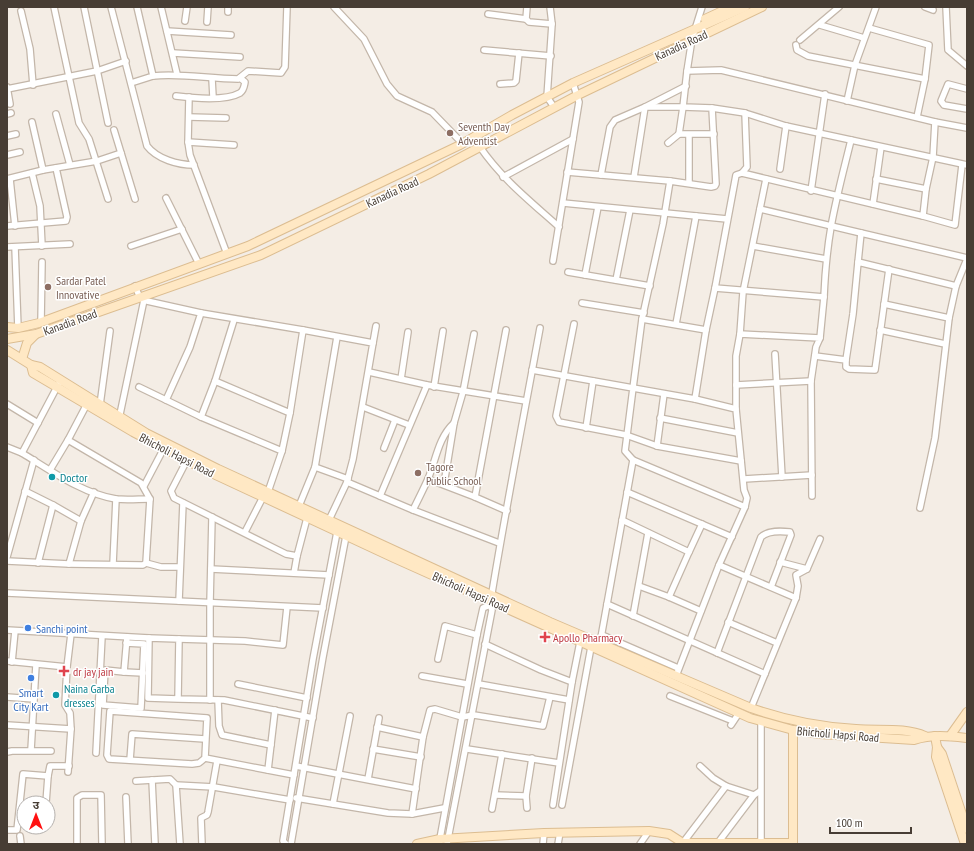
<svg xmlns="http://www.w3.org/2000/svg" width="974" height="851" font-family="'PT Sans Narrow','Noto Sans Devanagari',sans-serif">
<rect width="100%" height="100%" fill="#f4ede5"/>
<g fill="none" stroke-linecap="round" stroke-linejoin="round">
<g stroke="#c3b6a9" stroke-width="8">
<g id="street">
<path d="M54,7L79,123L89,139L108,199"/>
<path d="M84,7L108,123"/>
<path d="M111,7L147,146C157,159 178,165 194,165"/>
<path d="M161,7L177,74"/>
<path d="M334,7L364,39L387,84L397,96L432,112L463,144"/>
<path d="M527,7L526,19L529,22L552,24"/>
<path d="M550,7L552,24L547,97L554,107"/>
<path d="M702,7L692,39L687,71L721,70L935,122L967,128"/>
<path d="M925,7L933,10"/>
<path d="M946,7L948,50L967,66"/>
<path d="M21,11L30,49L33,85"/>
<path d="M228,12V7"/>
<path d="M488,14L526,19"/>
<path d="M185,21L187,7"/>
<path d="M207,22L208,7"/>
<path d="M820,25L864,38"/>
<path d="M869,28L929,45L925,79L917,117"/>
<path d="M167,31L231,35"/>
<path d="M800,40L839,7"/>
<path d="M796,45L797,50L808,56L925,79"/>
<path d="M484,50L551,56"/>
<path d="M173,53L240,57"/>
<path d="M687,71L683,107L712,108L716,184L715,186L711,187L670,181L663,224L642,319L633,388L695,399L706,330L715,288"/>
<path d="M153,76C181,73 210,79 238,79L248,71L281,73L285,67L287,7"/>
<path d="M212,79L213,97"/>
<path d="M131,83L153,76L137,7"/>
<path d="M500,84L514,83L516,81L519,53"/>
<path d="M7,87L10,104"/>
<path d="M7,89L97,71L126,61"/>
<path d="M967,89L948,84L941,101L944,105L967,109"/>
<path d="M176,96C192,98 226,101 240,93C244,90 244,87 245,82L240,78"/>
<path d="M189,97L188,142L190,155L227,254"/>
<path d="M847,101L855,65L876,7"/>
<path d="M712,108L745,113L786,126L967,165"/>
<path d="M7,114L11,113"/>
<path d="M56,114L70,165"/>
<path d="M189,117L226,118"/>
<path d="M32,122L43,170L97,161L121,153"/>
<path d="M114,130L135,199"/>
<path d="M7,136L16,134"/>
<path d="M851,140C844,169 836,198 831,227C827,250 825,274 824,297L715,288L736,175L742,173L923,216L926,189L933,157L935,122"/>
<path d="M188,142L234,145"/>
<path d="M668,143L679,134H714"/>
<path d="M480,147C502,179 530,201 559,227"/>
<path d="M7,155L20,152"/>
<path d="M780,169L786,126"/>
<path d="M567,172L670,181"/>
<path d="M32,173L40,206L42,246"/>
<path d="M742,173L747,167L745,113"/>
<path d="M601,175L610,127L615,120L645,107H683L679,134"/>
<path d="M503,177L573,139"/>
<path d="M634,177L645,107L686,86"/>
<path d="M7,179L43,170"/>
<path d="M10,179L15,226"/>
<path d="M876,179L926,189"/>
<path d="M689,183V135"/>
<path d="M811,191L825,94"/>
<path d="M166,198L199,264"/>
<path d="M563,203L727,219"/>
<path d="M873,204L881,147"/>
<path d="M760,209L861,233"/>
<path d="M923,216L955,225L962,165"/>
<path d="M7,226L66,221L67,217L56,168"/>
<path d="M131,246L182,229"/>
<path d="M753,246L826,259"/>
<path d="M7,247L70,244"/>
<path d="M15,247L18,328"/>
<path d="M553,261L579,102L573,83"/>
<path d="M858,262L861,233L967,258"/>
<path d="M568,272L650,286"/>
<path d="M585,275L598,207"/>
<path d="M616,280L630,210"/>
<path d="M135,286L140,298L147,301L201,313L190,347L166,400L201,417L215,381L290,413L303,330L373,343L353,459L347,482L329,520"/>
<path d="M582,303L644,313"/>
<path d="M884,304L949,318"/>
<path d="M201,313L303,330"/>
<path d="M642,319L706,330"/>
<path d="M41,322L42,262"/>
<path d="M574,324L556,416L559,422L626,435L657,446L741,461"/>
<path d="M676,324L696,216"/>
<path d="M506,330L475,497L507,511"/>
<path d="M880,330L945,344"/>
<path d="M740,334L743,292L766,179"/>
<path d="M820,338L824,297"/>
<path d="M373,343L376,326"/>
<path d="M775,354L782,477"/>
<path d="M815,356L846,360V367L849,369L875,370L889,269"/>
<path d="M846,360L853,314L858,262L956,286"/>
<path d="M532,370L633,388L625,451L633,460L600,643"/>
<path d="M369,372L427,385L526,401"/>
<path d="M401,379L408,332"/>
<path d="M215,381L234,320"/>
<path d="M736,385L811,381"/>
<path d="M139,387L166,400"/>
<path d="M434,387L443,331"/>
<path d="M7,404L38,423"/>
<path d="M100,405L110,331"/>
<path d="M363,407L409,425"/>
<path d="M736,409V356L740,334L820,338L816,347L811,381L812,496"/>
<path d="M201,417L282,451L268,492"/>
<path d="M660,418L738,433"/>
<path d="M119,419L144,300"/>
<path d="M586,428L593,381"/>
<path d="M657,446L664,394"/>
<path d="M7,447L22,453L58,385"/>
<path d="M384,448L395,420"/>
<path d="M282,451L290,413"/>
<path d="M22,453C50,470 83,494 116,499C127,500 139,499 150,499L141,483L68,440L88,402"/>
<path d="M187,460L171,491L174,498L286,554L297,556L307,518"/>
<path d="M633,460L745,507"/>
<path d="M315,467L348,479"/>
<path d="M50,470L68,440"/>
<path d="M428,479L475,497"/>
<path d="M744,479L812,475"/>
<path d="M347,482L413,510C418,500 423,490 428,479C436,460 438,438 454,423"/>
<path d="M444,484L454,423L463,392L474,334"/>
<path d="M144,486L164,448"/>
<path d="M25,491L53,505"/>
<path d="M627,492L732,537"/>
<path d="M380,496L427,385"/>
<path d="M299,506L315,467L337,337"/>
<path d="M920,508L935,438L949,318L956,286L967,259"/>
<path d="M413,510L499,543"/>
<path d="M622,520L689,552L702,524"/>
<path d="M245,532L263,497"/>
<path d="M7,557L34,460"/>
<path d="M7,561L69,564L81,521L94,492"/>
<path d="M780,562L807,569"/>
<path d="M38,563L53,505L81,521"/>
<path d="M146,563L161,567H180"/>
<path d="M69,564L143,565L146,563L150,499"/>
<path d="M113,564L116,499"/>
<path d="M719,565L796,598L751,708"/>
<path d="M211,569L329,575"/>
<path d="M294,573L297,556"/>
<path d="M639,586L669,597L701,611"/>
<path d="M7,593L323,608"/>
<path d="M669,597L689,552"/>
<path d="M796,598L798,586L796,575L807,569L820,539"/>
<path d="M179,601L183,503"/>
<path d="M607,604L765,674"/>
<path d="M633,616L648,533"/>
<path d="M728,622L777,643"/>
<path d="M7,630L149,638"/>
<path d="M602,635L678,668"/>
<path d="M179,639L245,641L283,645L287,607"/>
<path d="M126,643L144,644L141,708L103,705L105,670L124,672L127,637"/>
<path d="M485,644L541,670L572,682"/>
<path d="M717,653L761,537C768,530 781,531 790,532L791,535L771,587"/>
<path d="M438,659L445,626L477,635"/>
<path d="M7,661L67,667L71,634"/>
<path d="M12,662L15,631"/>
<path d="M124,672L143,673"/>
<path d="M422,676L467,684"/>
<path d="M676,676L719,565L745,507L747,498L744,490L736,409L695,399"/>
<path d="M238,684L307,698"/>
<path d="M479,684L569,700"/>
<path d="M670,696L733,721"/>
<path d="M7,697L34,699"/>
<path d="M178,699L148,698L149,638L179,639L178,699L224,700L313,718"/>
<path d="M210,700V603L212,517"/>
<path d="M218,700L219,726L222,735L271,745"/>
<path d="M7,725L71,729L70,713L65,705L67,667"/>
<path d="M731,725L739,713"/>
<path d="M377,727L423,737"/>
<path d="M373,749L421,757"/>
<path d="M467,749L559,763"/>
<path d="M31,750L36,665"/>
<path d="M7,752L12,751H51"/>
<path d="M96,753L102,636"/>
<path d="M205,758L199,763L192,764L109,759L107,755L110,711L207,718L205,758L294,775"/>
<path d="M130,760L132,734L205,739"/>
<path d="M296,766L416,789"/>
<path d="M700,766L713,778L726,786"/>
<path d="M268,770L275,710"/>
<path d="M68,772L71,729"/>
<path d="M368,779L379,718"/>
<path d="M152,780L155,844"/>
<path d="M136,781L170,779L176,785L180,844"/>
<path d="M176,785L214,787L290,800"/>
<path d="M495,795L526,796"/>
<path d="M126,797L128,844"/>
<path d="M296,798L388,813L412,814L444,808"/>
<path d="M46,803L48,776"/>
<path d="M333,804L350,716"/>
<path d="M553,805L572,682L580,642"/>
<path d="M562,805L591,647"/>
<path d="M527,808L526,796L532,758"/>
<path d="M492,809L502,754"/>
<path d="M412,814L423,737L430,710L435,709L462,717L474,715L543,726L550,697"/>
<path d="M7,830H17L23,774L48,776L50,766H69"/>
<path d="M20,836L21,844"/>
<path d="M761,843V722"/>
<path d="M77,844V798L82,795H101L102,844"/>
<path d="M202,844L201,818L207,815L208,812L217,761"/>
<path d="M286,844L283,841L313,659L337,532"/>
<path d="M291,844L323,657L346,536"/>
<path d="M439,844L477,635L483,608L490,605"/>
<path d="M447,844L492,610L490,605C505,512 523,421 540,328"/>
<path d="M543,844L544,833"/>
<path d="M558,844L560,832"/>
<path d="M640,844L649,831"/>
<path d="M682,844L726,786L754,795L760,791"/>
<path d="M717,844L754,795"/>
</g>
</g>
<g stroke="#dcbd91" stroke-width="10">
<g id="secondary">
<path d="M705,19L731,7"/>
<path d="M7,327L18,328L39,323L248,246L460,145L512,115L573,83L745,7"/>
<path d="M7,339L36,334L261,255L429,174L578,95L762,7"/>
<path d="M7,350L31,365L33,373L133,432L205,470L394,558L750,718L793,730L820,734L914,740C932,734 949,736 967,738"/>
<path d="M22,359L27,343L35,335"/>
<path d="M31,365L40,367L146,433L218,469L550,622L751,708C785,720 820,727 856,729C878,731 905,727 925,736"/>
<path d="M935,736L937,747L936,757L965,844"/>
<path d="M950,736L967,712"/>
<path d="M937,747L942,754L967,829"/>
<path d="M417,844L440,839L544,833L649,831L669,834L683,843H793V730"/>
</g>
</g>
<use href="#street" stroke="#fff" stroke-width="5.5"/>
<use href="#secondary" stroke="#ffe8c4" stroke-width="8"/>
</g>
<g fill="#8d6e63" stroke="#fff" stroke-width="1.5">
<circle cx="450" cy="133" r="4"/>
<circle cx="48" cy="287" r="4"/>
<circle cx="418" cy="473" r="4"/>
</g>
<g fill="#0f9aa8" stroke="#fff" stroke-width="1.5">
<circle cx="52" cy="477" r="4"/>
<circle cx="56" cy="695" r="4"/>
</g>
<g fill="#3f7fe0" stroke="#fff" stroke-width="1.5">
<circle cx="28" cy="628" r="4"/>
<circle cx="31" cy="678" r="4"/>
</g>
<g fill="#e0444e" stroke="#fff" stroke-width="1.5">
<path d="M543 631h4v4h4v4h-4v4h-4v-4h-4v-4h4z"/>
<path d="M62 665h4v4h4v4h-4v4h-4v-4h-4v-4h4z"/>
</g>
<g text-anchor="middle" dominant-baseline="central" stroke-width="3" stroke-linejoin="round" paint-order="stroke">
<g font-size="12" fill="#473d34" stroke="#fff">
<text transform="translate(681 45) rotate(-25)">Kanadia Road</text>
<text transform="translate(392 192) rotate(-25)">Kanadia Road</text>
<text transform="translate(70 322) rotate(-20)">Kanadia Road</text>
<text transform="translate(177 455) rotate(27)">Bhicholi Hapsi Road</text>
<text transform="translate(471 592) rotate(24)">Bhicholi Hapsi Road</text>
<text transform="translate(838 734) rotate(5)">Bhicholi Hapsi Road</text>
</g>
<g font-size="12" fill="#785e54" stroke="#fff" text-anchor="start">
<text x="458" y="126">Seventh Day<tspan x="458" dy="14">Adventist</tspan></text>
<text x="56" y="280">Sardar Patel<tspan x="56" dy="14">Innovative</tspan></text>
<text x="426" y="466">Tagore<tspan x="426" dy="14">Public School</tspan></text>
</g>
<g font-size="12" fill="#0d838f" stroke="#fff" text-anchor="start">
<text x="60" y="477">Doctor</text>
<text x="64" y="688">Naina Garba<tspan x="64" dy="14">dresses</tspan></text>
</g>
<g font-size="12" fill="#366cbe" stroke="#fff" text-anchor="start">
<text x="36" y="628">Sanchi point</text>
<text x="31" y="692" text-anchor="middle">Smart<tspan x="31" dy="14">City Kart</tspan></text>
</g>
<g font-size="12" fill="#be3a42" stroke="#fff" text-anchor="start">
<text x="553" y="637">Apollo Pharmacy</text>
<text x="73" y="671">dr jay jain</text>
</g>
</g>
<rect width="974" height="851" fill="none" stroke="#473d34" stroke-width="16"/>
<g transform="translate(36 815)"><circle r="19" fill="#ffffff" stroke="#b5b1ae"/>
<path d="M0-3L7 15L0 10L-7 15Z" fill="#ff1111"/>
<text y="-6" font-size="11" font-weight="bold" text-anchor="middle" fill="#473d34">उ</text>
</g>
<path d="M830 827v6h81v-6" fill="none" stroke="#473d34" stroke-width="2"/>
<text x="836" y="827" font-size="12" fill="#473d34" stroke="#ffffff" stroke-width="3" paint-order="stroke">100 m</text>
</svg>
